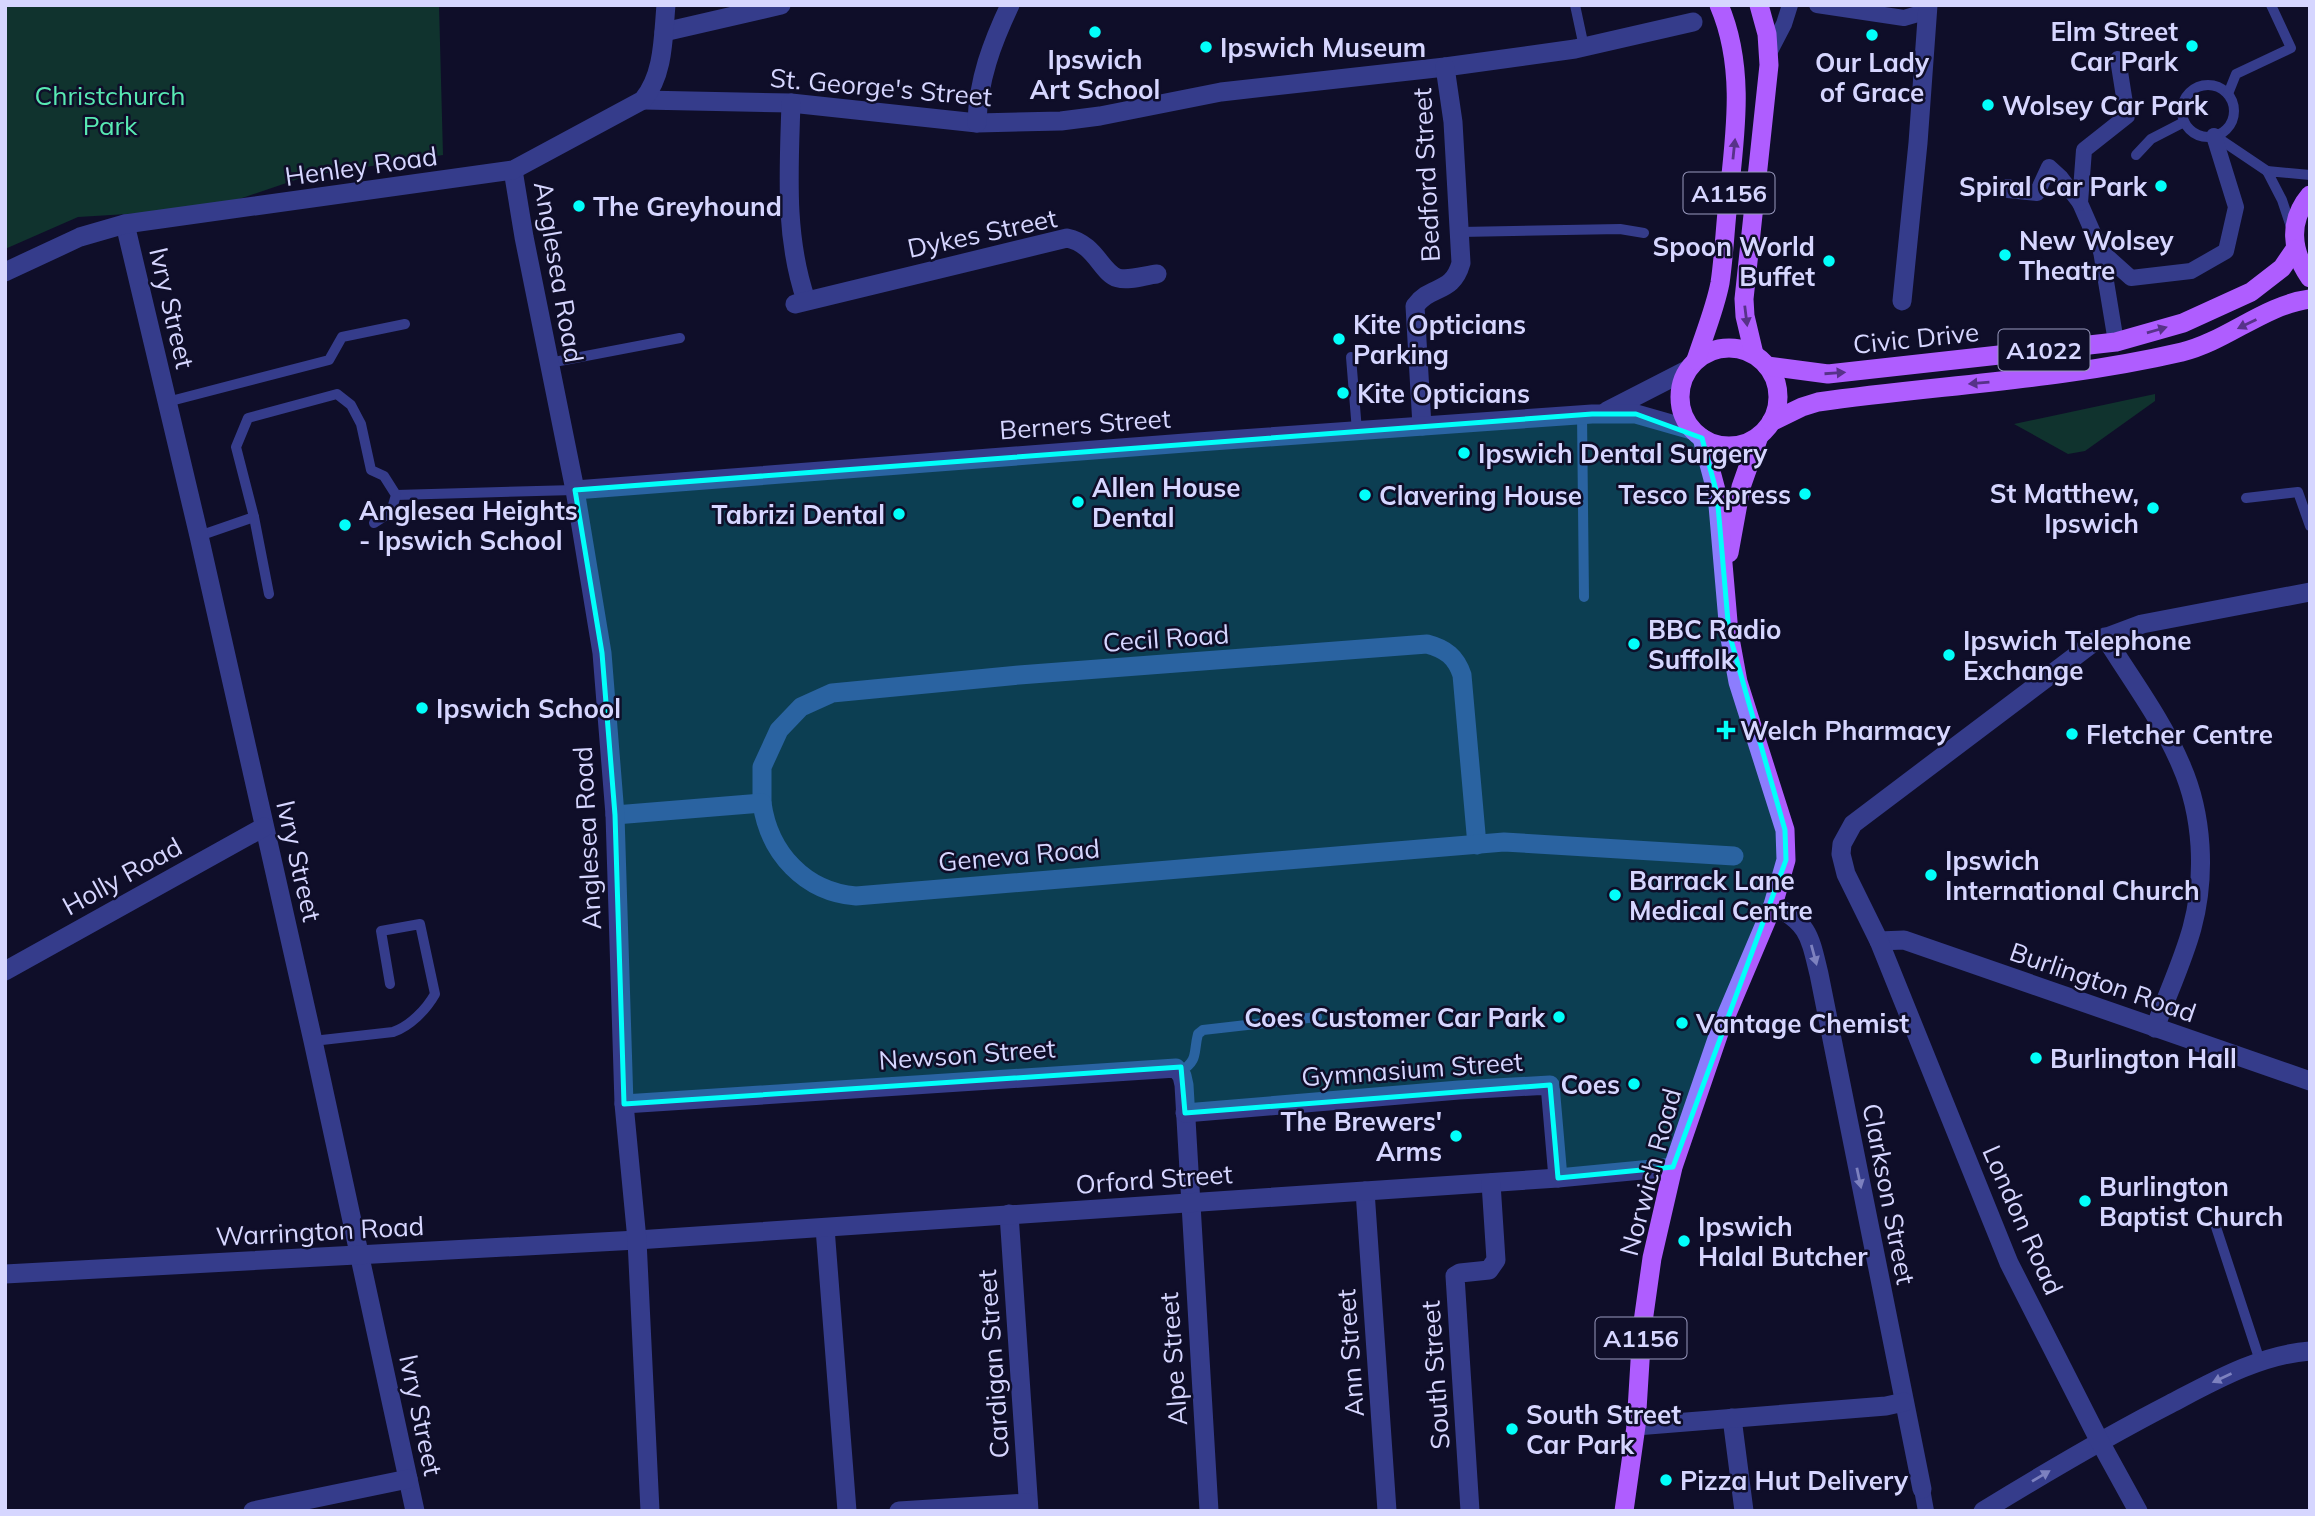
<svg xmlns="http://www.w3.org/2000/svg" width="2315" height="1516" font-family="Mulish,sans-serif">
<rect width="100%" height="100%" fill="#0f0e29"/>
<g fill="#10332e">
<path d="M5,5H439L443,155L307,176L210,209L78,217L5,249Z"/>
<path d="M2155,394V401L2085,451L2068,454L2014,424Z"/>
</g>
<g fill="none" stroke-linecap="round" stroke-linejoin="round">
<g stroke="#353c8b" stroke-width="10">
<path d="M1575,5L1584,47"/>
<circle cx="2208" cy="111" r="26"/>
<path d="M2228,94L2236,74L2291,48L2271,5"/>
<path d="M2215,136L2267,171"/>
<path d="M2136,155L2151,139L2184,122"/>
<path d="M2291,227L2282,200L2267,171L2310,175"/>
<path d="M1460,232L1620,229L1644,233"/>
<path d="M1351,357L1357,431"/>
<path d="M549,363L680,338"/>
<path d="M167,402L329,360L342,337L405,324"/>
<path d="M1582,415L1584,597"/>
<path d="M396,495L575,490"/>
<path d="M2246,498L2298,492L2310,526"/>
<path d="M199,536L254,517"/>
<path d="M269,594L254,517L236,447L248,418L337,394L351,405L361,424L371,470L384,476L396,495L391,512L374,523"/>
<path d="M313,1041L393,1032C410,1026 426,1010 435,994L420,924L381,931L390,984"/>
<path d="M1180,1072C1199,1060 1193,1053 1198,1034L1203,1030L1317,1017"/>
<path d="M2215,1224L2260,1361"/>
</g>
<g stroke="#353c8b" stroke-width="16">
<path d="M1817,5L1904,18L1928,11"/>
<path d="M1769,53L1784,24L1790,5"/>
<path d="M2118,59L2127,116L2084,150L2080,203L2101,251L2131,278L2191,271L2226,251L2236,207L2214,136"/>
<path d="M2008,187V190L2037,193L2049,167L2061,178L2080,203"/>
<path d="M2101,251L2116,342"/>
<path d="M1922,1489L1926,1511"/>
</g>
<g stroke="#353c8b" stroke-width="19">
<path d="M643,100L791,103L977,123L1061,121L1100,116L1221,92L1445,67L1575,49L1693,22"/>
<path d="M791,103C789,169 784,236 806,300"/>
<path d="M977,123C978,80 992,43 1010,5"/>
<path d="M125,224L199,536L313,1041L415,1511"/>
<path d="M1902,301L1918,143L1928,5"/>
<path d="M795,304L1067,238C1096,244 1101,273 1118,278C1129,281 1146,275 1157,274"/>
<path d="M1422,426L1415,306C1431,284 1452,295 1461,263L1453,122L1445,67"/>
<path d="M2105,637C2131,679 2162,720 2181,765C2203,815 2206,876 2192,928C2183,961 2167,995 2155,1028"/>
<path d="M762,803V767L779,730L801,707L832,693L1019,675L1427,644C1446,649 1456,657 1462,675L1477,845"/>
<path d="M615,815L762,803C769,853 805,892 856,896L1504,842L1734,856"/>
<path d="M1773,905C1809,923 1810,937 1819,974L1922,1489"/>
<path d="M1879,941L1904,940L2310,1081"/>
<path d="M5,971L264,827"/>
<path d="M624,1104L1176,1068L1182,1076L1184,1085L1209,1511"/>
<path d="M1185,1113L1459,1090L1550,1085L1558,1178"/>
<path d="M1365,1191L1387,1511"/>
<path d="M1009,1214L1029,1511"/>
<path d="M825,1228L847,1511"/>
<path d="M5,1274L637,1240L1558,1178L1673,1167"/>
<path d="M1732,1418L1744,1511"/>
<path d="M1636,1426L1886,1406L1904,1402"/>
<path d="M253,1511L408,1479"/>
<path d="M899,1511L1028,1503"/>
<path d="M1470,1511L1455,1276L1460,1273L1489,1270L1496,1260L1491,1183"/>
<path d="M1983,1511C2045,1473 2106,1437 2170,1404C2214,1381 2259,1355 2310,1351"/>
<path d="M2138,1511L2099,1440L2009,1263L1879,941L1846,874L1841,854L1842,844L1853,824L2094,642L2142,624L2310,592"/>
</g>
<g stroke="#353c8b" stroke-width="19">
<path d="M664,32L781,5"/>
<path d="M513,170L524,237L575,490L602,653L615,815L624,1104L637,1240L650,1511"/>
<path d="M5,272L80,237L125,224L513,170L643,100C664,74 663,38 666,5"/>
<path d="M1607,411L1687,370"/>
<path d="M575,490L1198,442L1592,414H1636L1692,430"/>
</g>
<g stroke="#af5dff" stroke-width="19">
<path d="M2310,195C2288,221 2291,251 2310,278"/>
<circle cx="1729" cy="397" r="49"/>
<path d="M1754,354L1745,316L1744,299L1769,65L1767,34L1759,5"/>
<path d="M1696,360C1704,335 1715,309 1720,283C1724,256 1725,229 1728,202C1735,136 1746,68 1719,5"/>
<path d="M1767,366L1828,374L2116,342L2183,323L2251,292L2282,268L2295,249"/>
<path d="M1771,422L1802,407L1818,402C1939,385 2062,380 2182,352C2227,341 2264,305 2310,299"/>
<path d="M1729,553L1741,487L1759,436"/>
<path d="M1624,1511L1636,1426L1642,1329L1652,1258L1673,1167L1720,1030L1773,905L1786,860L1785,830L1738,682L1729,633L1717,494L1702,438"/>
</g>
</g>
<defs><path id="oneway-solid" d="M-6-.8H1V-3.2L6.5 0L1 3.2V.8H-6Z" transform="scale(1.75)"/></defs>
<g fill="#573289">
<use href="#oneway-solid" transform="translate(1734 149) rotate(-84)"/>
<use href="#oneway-solid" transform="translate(1746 316) rotate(83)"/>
<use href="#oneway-solid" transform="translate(2247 324) rotate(154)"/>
<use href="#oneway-solid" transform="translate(2157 330) rotate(-16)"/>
<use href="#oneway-solid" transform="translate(1835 373) rotate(-4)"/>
<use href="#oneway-solid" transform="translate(1979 383) rotate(175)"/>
</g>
<g fill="#7d81bf">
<use href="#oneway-solid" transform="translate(1814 955) rotate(75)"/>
<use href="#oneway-solid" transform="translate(1859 1178) rotate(78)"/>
<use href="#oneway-solid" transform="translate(2222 1378) rotate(155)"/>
<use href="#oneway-solid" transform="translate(2041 1476) rotate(-31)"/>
</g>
<path fill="#02fffa" fill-opacity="0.2" stroke="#02fffa" stroke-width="5" stroke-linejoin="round" d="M1592,414H1636L1702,438L1717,494L1729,633L1785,830L1786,860L1673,1167L1558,1178L1550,1085L1185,1113L1181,1067L624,1104L615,815L602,653L575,490Z"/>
<g fill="#02fffa" stroke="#0f0e29" stroke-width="2.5">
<circle cx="1095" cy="32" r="7"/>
<circle cx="1872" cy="35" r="7"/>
<circle cx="2192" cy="46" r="7"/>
<circle cx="1206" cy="47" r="7"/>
<circle cx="1988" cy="105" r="7"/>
<circle cx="2161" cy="186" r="7"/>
<circle cx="579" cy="206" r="7"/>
<circle cx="2005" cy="255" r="7"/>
<circle cx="1829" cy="261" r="7"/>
<circle cx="1339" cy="339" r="7"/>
<circle cx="1343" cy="393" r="7"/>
<circle cx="1464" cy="453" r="7"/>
<circle cx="1805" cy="494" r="7"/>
<circle cx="1365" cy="495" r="7"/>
<circle cx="1078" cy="502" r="7"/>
<circle cx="2153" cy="508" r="7"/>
<circle cx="899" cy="514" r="7"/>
<circle cx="345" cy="525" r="7"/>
<circle cx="1634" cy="644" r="7"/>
<circle cx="1949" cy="655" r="7"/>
<circle cx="422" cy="708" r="7"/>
<path d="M1722.5 719.5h7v7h7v7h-7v7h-7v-7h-7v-7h7z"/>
<circle cx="2072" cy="734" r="7"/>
<circle cx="1931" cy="875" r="7"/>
<circle cx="1615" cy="895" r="7"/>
<circle cx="1559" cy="1017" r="7"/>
<circle cx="1682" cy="1023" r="7"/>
<circle cx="2036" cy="1058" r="7"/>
<circle cx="1634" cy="1084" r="7"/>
<circle cx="1456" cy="1136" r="7"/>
<circle cx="2085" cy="1201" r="7"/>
<circle cx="1684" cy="1241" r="7"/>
<circle cx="1512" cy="1429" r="7"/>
<circle cx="1666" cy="1480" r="7"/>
</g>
<g text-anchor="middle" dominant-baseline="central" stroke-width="5" stroke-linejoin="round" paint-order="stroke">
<g fill="#0f0e29" stroke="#9a9abf" stroke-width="2">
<rect x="1683.5" y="172.5" width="91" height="41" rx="5"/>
<rect x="1998.5" y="329.5" width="91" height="41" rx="5"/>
<rect x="1595.5" y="1317.5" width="91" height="41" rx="5"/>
</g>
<g font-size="24" font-weight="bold" fill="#d6d6ff">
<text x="1729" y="193">A1156</text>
<text x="2044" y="350">A1022</text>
<text x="1641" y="1338">A1156</text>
</g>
<g font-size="26" font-weight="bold" fill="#d6d6ff" stroke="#0f0e29" text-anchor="start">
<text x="2178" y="31" text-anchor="end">Elm Street<tspan x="2178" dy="30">Car Park</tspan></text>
<text x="1220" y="47">Ipswich Museum</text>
<text x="1095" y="59" text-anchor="middle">Ipswich<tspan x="1095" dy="30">Art School</tspan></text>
<text x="1872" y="62" text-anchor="middle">Our Lady<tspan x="1872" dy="30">of Grace</tspan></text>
<text x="2002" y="105">Wolsey Car Park</text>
<text x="2147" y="186" text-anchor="end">Spiral Car Park</text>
<text x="593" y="206">The Greyhound</text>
<text x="2019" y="240">New Wolsey<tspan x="2019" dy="30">Theatre</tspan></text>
<text x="1815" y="246" text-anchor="end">Spoon World<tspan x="1815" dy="30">Buffet</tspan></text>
<text x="1353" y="324">Kite Opticians<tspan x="1353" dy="30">Parking</tspan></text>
<text x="1357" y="393">Kite Opticians</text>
<text x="1478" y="453">Ipswich Dental Surgery</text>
<text x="1092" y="487">Allen House<tspan x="1092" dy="30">Dental</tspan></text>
<text x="2139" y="493" text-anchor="end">St Matthew,<tspan x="2139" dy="30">Ipswich</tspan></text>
<text x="1791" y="494" text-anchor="end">Tesco Express</text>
<text x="1379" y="495">Clavering House</text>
<text x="359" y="510">Anglesea Heights<tspan x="359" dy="30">- Ipswich School</tspan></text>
<text x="885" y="514" text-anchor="end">Tabrizi Dental</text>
<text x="1648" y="629">BBC Radio<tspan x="1648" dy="30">Suffolk</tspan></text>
<text x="1963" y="640">Ipswich Telephone<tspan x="1963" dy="30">Exchange</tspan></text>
<text x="436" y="708">Ipswich School</text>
<text x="1740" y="730">Welch Pharmacy</text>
<text x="2086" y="734">Fletcher Centre</text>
<text x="1945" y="860">Ipswich<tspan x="1945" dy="30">International Church</tspan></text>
<text x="1629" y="880">Barrack Lane<tspan x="1629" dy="30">Medical Centre</tspan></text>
<text x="1545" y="1017" text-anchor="end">Coes Customer Car Park</text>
<text x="1696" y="1023">Vantage Chemist</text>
<text x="2050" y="1058">Burlington Hall</text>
<text x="1620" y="1084" text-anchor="end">Coes</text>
<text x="1442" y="1121" text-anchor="end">The Brewers'<tspan x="1442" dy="30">Arms</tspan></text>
<text x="2099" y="1186">Burlington<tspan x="2099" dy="30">Baptist Church</tspan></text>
<text x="1698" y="1226">Ipswich<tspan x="1698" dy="30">Halal Butcher</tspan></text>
<text x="1526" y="1414">South Street<tspan x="1526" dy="30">Car Park</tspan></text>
<text x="1680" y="1480">Pizza Hut Delivery</text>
</g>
<g font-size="26" fill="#d6d6ff" stroke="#0f0e29">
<text transform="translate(881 87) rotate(5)">St. George's Street</text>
<text transform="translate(361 166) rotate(-8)">Henley Road</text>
<text transform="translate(1426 175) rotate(-93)">Bedford Street</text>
<text transform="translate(982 233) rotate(-12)">Dykes Street</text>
<text transform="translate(559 272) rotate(80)">Anglesea Road</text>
<text transform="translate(172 308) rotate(77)">Ivry Street</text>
<text transform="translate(1916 338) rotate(-6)">Civic Drive</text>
<text transform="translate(1085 424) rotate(-4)">Berners Street</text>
<text transform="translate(1166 638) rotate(-4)">Cecil Road</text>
<text transform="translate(587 838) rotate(-93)">Anglesea Road</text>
<text transform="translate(1019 855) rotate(-5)">Geneva Road</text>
<text transform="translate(299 861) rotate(77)">Ivry Street</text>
<text transform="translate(122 876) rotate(-29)">Holly Road</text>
<text transform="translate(2103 982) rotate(19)">Burlington Road</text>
<text transform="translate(967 1054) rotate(-4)">Newson Street</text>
<text transform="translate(1412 1069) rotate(-4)">Gymnasium Street</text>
<text transform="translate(1650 1172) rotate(-75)">Norwich Road</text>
<text transform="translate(1154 1179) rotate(-4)">Orford Street</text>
<text transform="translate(1889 1194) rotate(79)">Clarkson Street</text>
<text transform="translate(2023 1220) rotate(66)">London Road</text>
<text transform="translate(320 1231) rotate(-3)">Warrington Road</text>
<text transform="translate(1350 1353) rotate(-94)">Ann Street</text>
<text transform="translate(1173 1359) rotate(-94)">Alpe Street</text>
<text transform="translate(993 1364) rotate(-94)">Cardigan Street</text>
<text transform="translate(1435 1375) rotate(-94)">South Street</text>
<text transform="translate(421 1415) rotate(78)">Ivry Street</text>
</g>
<g font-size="26" fill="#58e9b3" stroke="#0f0e29">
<text x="110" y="95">Christchurch<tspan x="110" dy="30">Park</tspan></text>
</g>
</g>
<rect width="2315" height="1516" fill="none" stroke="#d6d6ff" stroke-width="14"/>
</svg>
